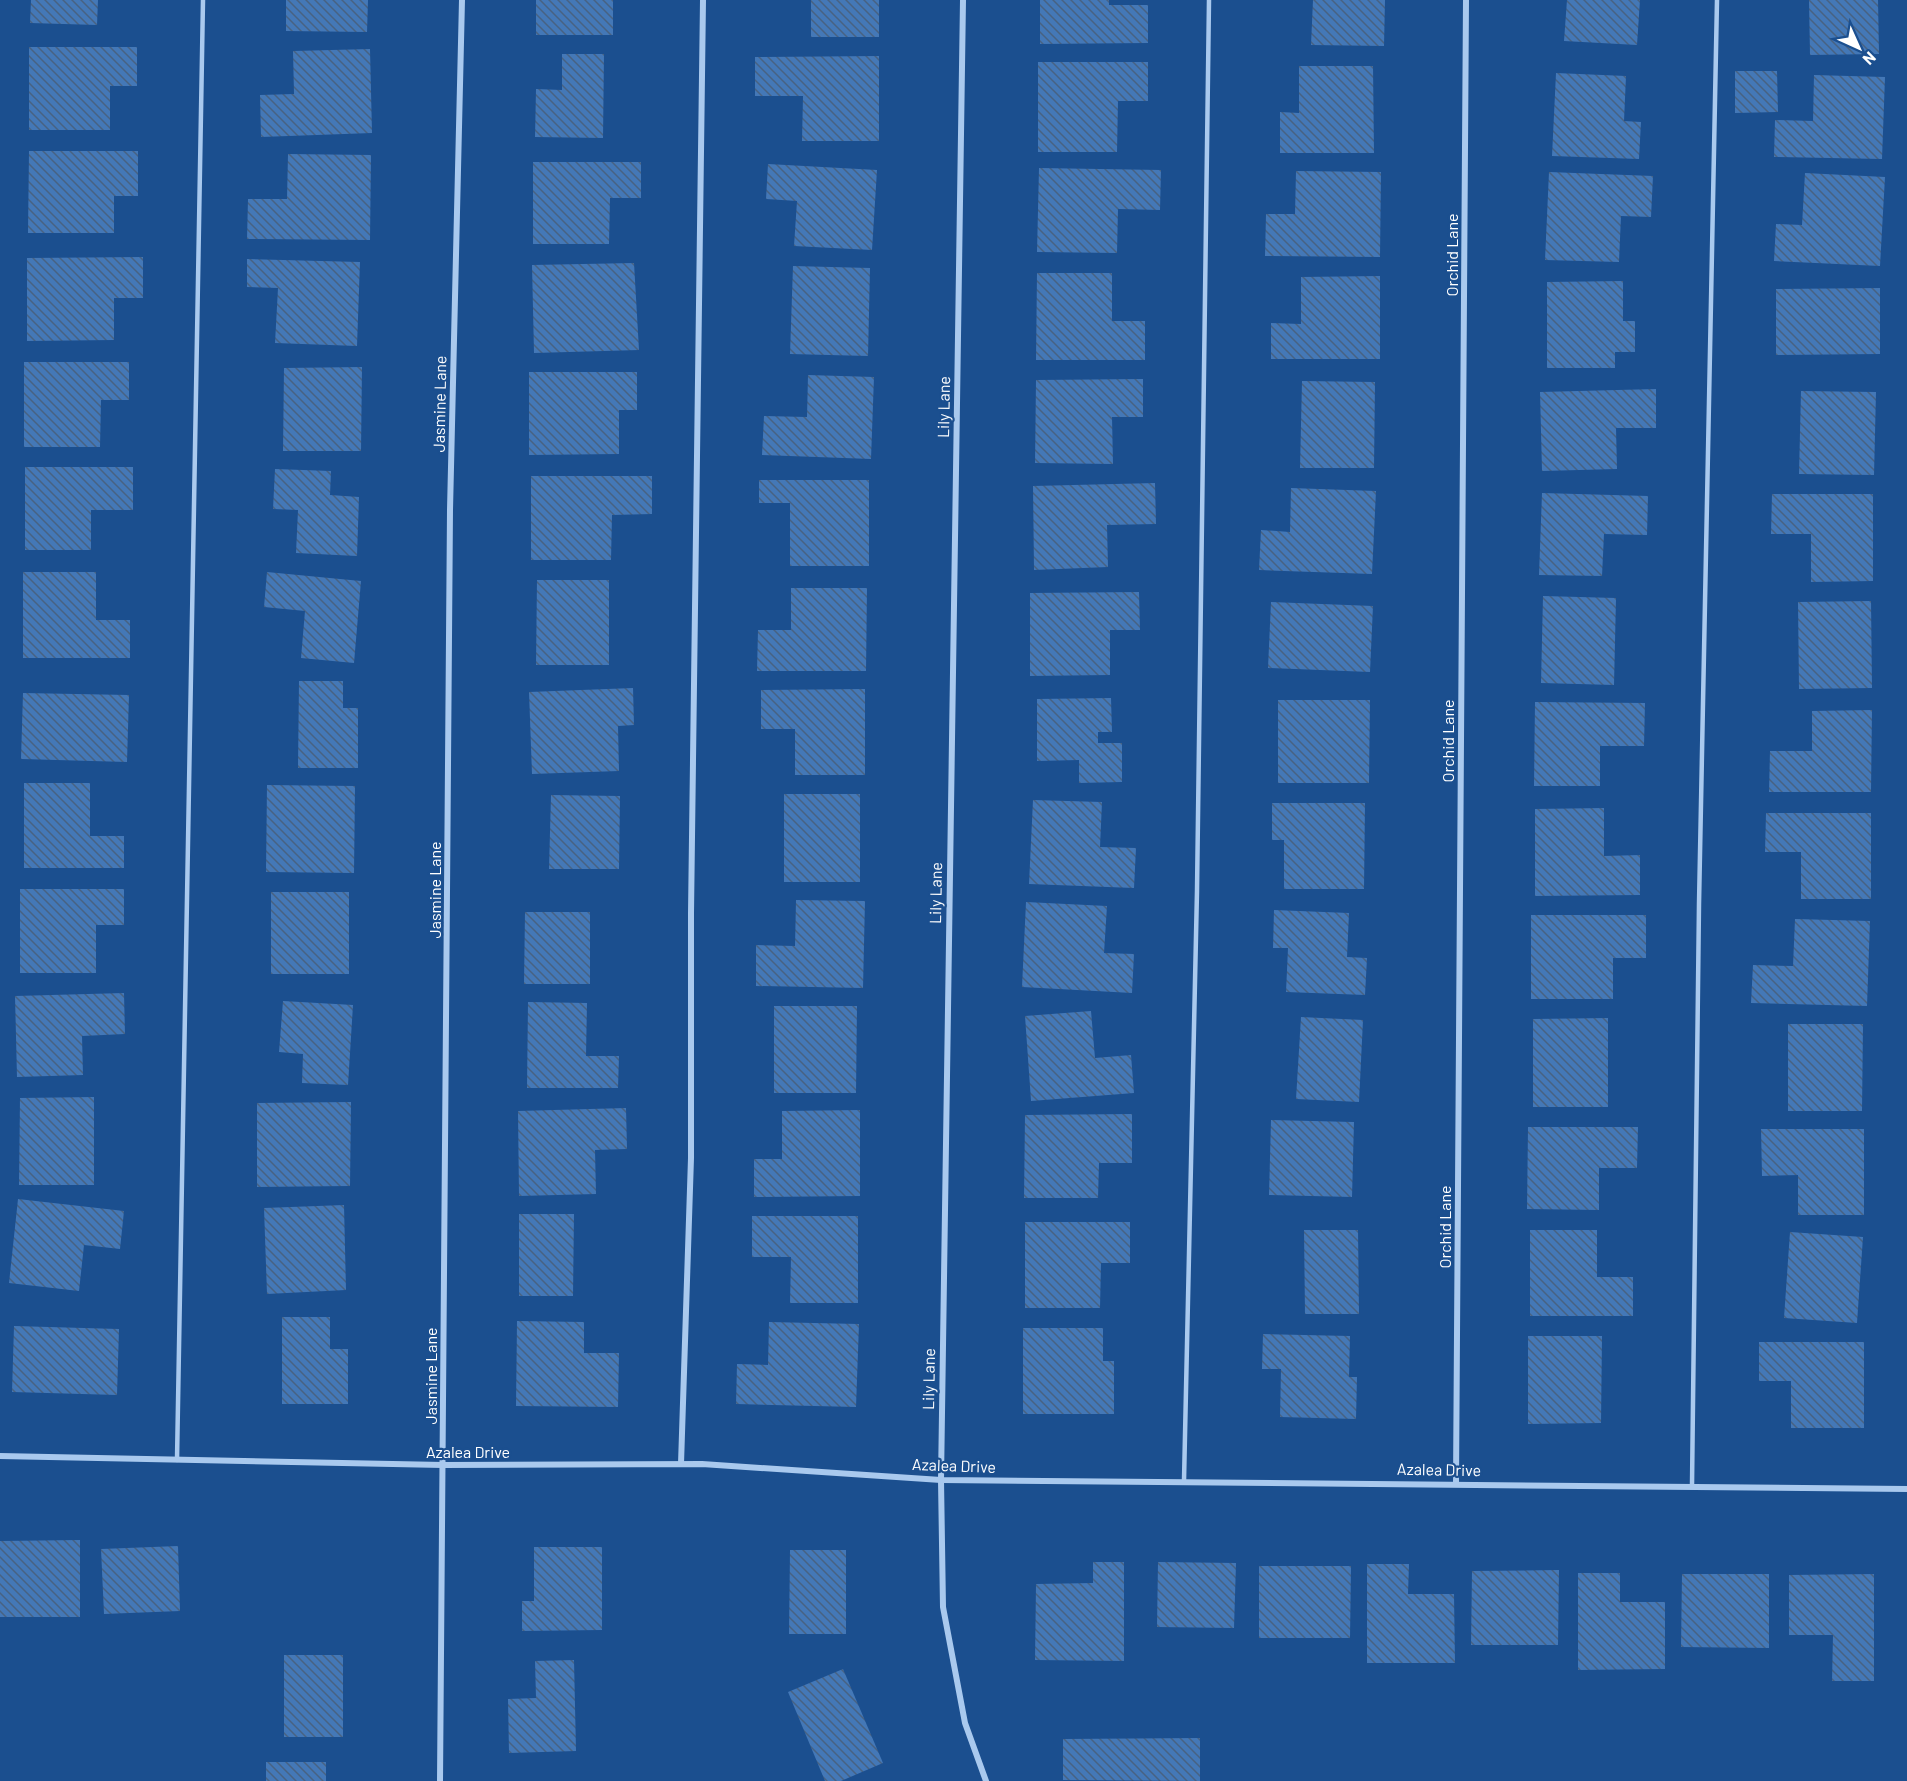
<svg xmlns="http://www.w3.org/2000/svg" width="1907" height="1781" font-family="Barlow,sans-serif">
<defs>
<pattern id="building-back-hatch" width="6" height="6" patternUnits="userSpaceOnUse" patternTransform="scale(1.5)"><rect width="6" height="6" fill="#4478b7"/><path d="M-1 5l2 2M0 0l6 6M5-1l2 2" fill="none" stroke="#486282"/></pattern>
</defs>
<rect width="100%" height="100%" fill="#1b4f8f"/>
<g fill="url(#building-back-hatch)">
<path d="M31,0H98L97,25L30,23Z"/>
<path d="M286,0H368L367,32L286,31Z"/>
<rect x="536" y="0" width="77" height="35"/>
<rect x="811" y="0" width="68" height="37"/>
<path d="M1040,0H1109V5H1148V43L1040,44Z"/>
<path d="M1313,0H1385L1384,46L1311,45Z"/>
<path d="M1567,0H1640L1637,45L1564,41Z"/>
<path d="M1809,0H1878L1879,54L1810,55Z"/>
<path d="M29,47H137V86H110V130H29Z"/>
<path d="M370,49L372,133L261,137L260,95L294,94L293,51Z"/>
<path d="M562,54H604L603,138L535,137L536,89L562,90Z"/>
<path d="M879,56V141H802L803,96H755V57Z"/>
<path d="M1038,62H1148V101H1118L1117,152H1038Z"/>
<path d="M1299,66H1373L1374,153H1280V112L1299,113Z"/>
<path d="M1735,71H1777L1778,112L1735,113Z"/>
<path d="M1556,73L1626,76L1624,121L1641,122L1639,159L1552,156Z"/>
<path d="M1814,75L1885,77L1882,159L1774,157L1775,120L1813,121Z"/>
<path d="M29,151H138V196H114V233H28Z"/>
<path d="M288,154L371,155L370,240L247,239L248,199H287Z"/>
<path d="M533,162H641V198H610L609,244H533Z"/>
<path d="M768,164L877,170L872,250L794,246L797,201L766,199Z"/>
<path d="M1039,168L1161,170L1160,210L1118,209L1117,253L1037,252Z"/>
<path d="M1296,171L1381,172L1380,257L1265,256L1266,214H1295Z"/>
<path d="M1549,172L1653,176L1651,217L1621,216L1619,262L1545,260Z"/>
<path d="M1805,173L1885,177L1880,266L1774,261L1776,224L1802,225Z"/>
<path d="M143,257V298H114V340L27,341V258Z"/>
<path d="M247,259L360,262L357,346L275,343L278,288L247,287Z"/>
<path d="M634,263L639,350L534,353L532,265Z"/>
<path d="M793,266L870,268L868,356L790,354Z"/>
<path d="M1037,273H1112V321H1145V360H1036Z"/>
<path d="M1380,276V359H1271V323L1301,324V277Z"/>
<path d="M1623,281V321H1635V352H1615V368H1547V282Z"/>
<path d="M1880,288V354L1776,355V289Z"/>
<path d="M24,362H129V400H101L100,447H24Z"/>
<path d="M362,367L361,451H283L284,368Z"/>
<path d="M529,372H637V410H619V454L529,455Z"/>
<path d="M808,375L874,377L871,459L762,455L764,416L807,417Z"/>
<path d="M1143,379V417H1112L1113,464L1035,463L1036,380Z"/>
<path d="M1302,381L1375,382L1374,468H1300Z"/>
<path d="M1656,389V428H1616L1617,469L1542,471L1540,392Z"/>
<path d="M1801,391L1876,392L1874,475L1799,474Z"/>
<path d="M25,467H133V510H91V550H25Z"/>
<path d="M275,469L331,471L330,495L359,497L357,556L296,553L298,510L273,509Z"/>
<path d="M531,476H652V514L612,515L611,560H531Z"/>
<path d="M759,480H869V566H790V503H759Z"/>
<path d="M1155,483L1156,524L1107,525L1108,567L1034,570L1033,486Z"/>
<path d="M1291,488L1376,491L1372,574L1259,570L1261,530L1290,532Z"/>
<path d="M1542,493L1648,496L1647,535L1604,534L1602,576L1539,575Z"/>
<path d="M1772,494H1873V581L1811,582V534H1771Z"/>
<path d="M23,572H96V620H130V658H23Z"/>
<path d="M267,572L361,581L354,663L301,658L305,611L264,607Z"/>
<path d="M537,580H609V665H536Z"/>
<path d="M791,588H867L866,671H757L758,630H791Z"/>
<path d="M1139,592L1140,630H1110V675L1030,676V593Z"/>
<path d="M1543,596L1616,598L1614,685L1541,683Z"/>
<path d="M1871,601L1872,688L1799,689L1798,602Z"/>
<path d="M1271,602L1373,606L1370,672L1268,668Z"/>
<path d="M299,681H343V708H358V768H298Z"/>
<path d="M633,688L634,725L618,726L619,771L532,774L529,692Z"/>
<path d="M865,689V775H795V729H761V690Z"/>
<path d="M23,693L129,695L127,762L21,759Z"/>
<path d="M1111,698L1112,732H1098V743H1122V782L1079,783V760L1037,761V699Z"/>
<path d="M1278,700H1370L1369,783H1278Z"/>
<path d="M1535,702L1645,703L1644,746H1600V786H1534Z"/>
<path d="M1872,710L1871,792H1769L1770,751H1812V711Z"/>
<path d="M24,783H90V836H124V868H24Z"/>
<path d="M267,785L355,786L354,873L266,872Z"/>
<rect x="784" y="794" width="76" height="88"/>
<path d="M551,795L620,796L619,869H549Z"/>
<path d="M1033,800L1102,802L1100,847L1136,848L1134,888L1029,884Z"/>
<path d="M1272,803H1365L1364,889H1284V840H1272Z"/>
<path d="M1604,808V856L1640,855V895L1535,896V809Z"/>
<path d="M1766,813H1871V899H1801V852H1765Z"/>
<path d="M20,889H124V925H96V973H20Z"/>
<rect x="271" y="892" width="78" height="82"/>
<path d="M796,900L865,901L863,988L756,986V945L795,946Z"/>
<path d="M1026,902L1107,906L1104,953L1134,954L1132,993L1022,987Z"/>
<path d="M1274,910L1349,913L1347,957L1367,958L1365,995L1286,992L1288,948H1273Z"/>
<path d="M525,912H590V984H524Z"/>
<path d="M1531,915H1646V958H1613V999H1531Z"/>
<path d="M1795,919L1870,921L1867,1006L1751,1003L1753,965L1793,966Z"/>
<path d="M124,993L125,1034L82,1036L83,1075L17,1077L15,996Z"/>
<path d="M283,1001L353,1005L348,1085L302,1083L303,1054L279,1052Z"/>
<path d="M528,1002L587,1003L586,1056H619L618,1088H527Z"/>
<path d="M774,1006H857L856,1093H774Z"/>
<path d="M1091,1011L1095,1058L1131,1055L1134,1093L1031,1101L1025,1016Z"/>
<path d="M1301,1017L1363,1020L1359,1102L1296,1099Z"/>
<path d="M1608,1018V1107H1533V1019Z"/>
<path d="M1788,1024H1863L1862,1111H1788Z"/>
<path d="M94,1097V1185H19L20,1098Z"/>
<path d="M351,1102L350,1186L257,1187V1103Z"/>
<path d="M626,1108L627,1149L595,1150L596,1194L519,1196L518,1111Z"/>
<path d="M860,1110V1196L754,1197V1159H782V1111Z"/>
<path d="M1132,1114V1163H1099L1098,1198H1024L1025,1115Z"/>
<path d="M1271,1120L1354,1122L1352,1197L1269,1195Z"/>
<path d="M1528,1127H1638L1637,1168H1599V1210L1527,1209Z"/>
<path d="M1761,1129H1864V1215H1798V1175L1762,1176Z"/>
<path d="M18,1199L124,1211L120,1249L84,1245L79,1291L9,1283Z"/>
<path d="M344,1205L346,1290L267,1294L264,1208Z"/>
<path d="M519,1214H574L573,1296H519Z"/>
<path d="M752,1216H858V1303H790L791,1257H752Z"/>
<path d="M1025,1222H1130V1263H1101L1100,1308H1025Z"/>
<path d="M1304,1230H1358L1359,1314H1305Z"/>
<path d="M1530,1230H1597V1277H1633V1316H1530Z"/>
<path d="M1790,1232L1863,1237L1857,1323L1784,1318Z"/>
<path d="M282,1317H330V1349H348V1404H282Z"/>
<path d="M517,1321L584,1322V1353H619L618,1407L516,1406Z"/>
<path d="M769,1322L859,1324L856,1407L736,1404L737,1364L768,1365Z"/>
<path d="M14,1326L119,1329L117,1395L12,1392Z"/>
<path d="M1023,1328H1103V1361H1114V1414H1023Z"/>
<path d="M1263,1334L1350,1336L1349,1377H1357L1356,1419L1280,1417L1281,1369H1262Z"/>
<path d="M1528,1336H1602L1601,1423L1528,1424Z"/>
<path d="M1759,1342H1864V1428H1791V1381H1759Z"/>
<path d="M80,1540V1617H0V1541Z"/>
<path d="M178,1546L180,1611L104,1614L101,1549Z"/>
<path d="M534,1547H602V1630L522,1631V1601H534Z"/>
<path d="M790,1550H846V1634H789Z"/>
<path d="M1093,1562H1124V1661L1035,1660L1036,1584L1093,1583Z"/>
<path d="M1158,1562L1236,1563L1234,1628L1157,1627Z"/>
<path d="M1367,1564H1409L1408,1594H1454L1455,1663H1367Z"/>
<path d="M1259,1566H1351L1350,1638H1259Z"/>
<path d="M1559,1570L1558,1645H1471L1472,1571Z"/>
<path d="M1578,1573H1620V1602H1665V1669L1578,1670Z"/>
<path d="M1682,1574H1769V1648L1681,1647Z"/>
<path d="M1874,1574V1681H1832L1833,1635H1789V1575Z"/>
<rect x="284" y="1655" width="59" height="82"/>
<path d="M574,1660L576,1751L509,1753L508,1699L536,1698L535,1661Z"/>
<path d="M843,1669L883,1763L841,1781H825L788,1692Z"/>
<path d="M1200,1738V1781L1063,1780V1739Z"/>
<rect x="266" y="1762" width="60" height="19"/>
</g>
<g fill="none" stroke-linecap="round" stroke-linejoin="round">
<g stroke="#a9c9ee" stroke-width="4.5">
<path d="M177,1460L203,0"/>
<path d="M1184,1481L1197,891L1209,0"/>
<path d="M1692,1486L1699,904L1717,0"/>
</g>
<g stroke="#a9c9ee" stroke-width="6">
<path d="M963,0L941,1480L943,1607L965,1723L986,1781"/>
<path d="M0,1456L443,1465L702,1464L941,1480L1907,1489"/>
<path d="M681,1464L691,1158V913L703,0"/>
<path d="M1456,1483L1466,0"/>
<path d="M440,1781L450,510L462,0"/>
</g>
</g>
<g text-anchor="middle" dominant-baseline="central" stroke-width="4.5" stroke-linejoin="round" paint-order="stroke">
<g font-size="16" fill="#fff" stroke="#1b4f8f">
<text transform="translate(1451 255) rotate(-90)">Orchid Lane</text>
<text transform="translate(439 404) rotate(-89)">Jasmine Lane</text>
<text transform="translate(943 407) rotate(-89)">Lily Lane</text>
<text transform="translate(1447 741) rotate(-90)">Orchid Lane</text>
<text transform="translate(434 890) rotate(-90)">Jasmine Lane</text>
<text transform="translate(935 893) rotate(-89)">Lily Lane</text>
<text transform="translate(1444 1227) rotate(-90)">Orchid Lane</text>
<text transform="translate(430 1376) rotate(-90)">Jasmine Lane</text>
<text transform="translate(928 1379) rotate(-89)">Lily Lane</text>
<text x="468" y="1451">Azalea Drive</text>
<text transform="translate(954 1465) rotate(2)">Azalea Drive</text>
<text transform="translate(1439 1469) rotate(1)">Azalea Drive</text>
</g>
</g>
<g transform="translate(1859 48) rotate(135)" stroke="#1b4f8f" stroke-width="4.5" paint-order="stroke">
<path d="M0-4.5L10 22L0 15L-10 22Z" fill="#ffffff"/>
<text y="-9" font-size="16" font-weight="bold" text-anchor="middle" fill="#ffffff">N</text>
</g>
</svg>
